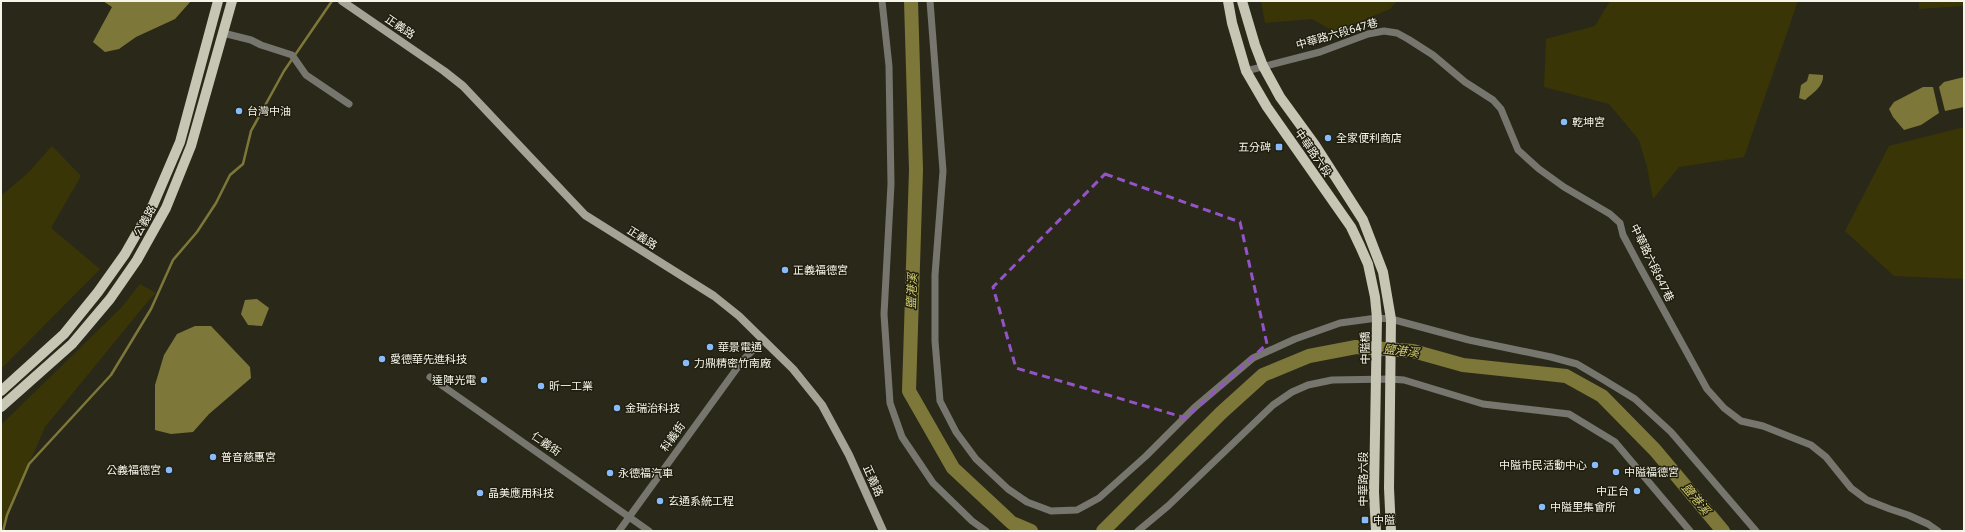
<svg xmlns="http://www.w3.org/2000/svg" width="1965" height="532" font-family="Roboto,'Noto Sans TC',sans-serif">
<rect width="100%" height="100%" fill="#2a2919"/>
<g fill="#393506">
<path d="M1261,1H1397L1390,9L1335,32L1312,19L1265,23Z"/>
<path d="M1610,1H1798L1744,157L1679,167L1653,199L1647,167L1639,140L1609,104L1544,87L1546,39L1595,26Z"/>
<path d="M1919,1H1964V6L1919,9Z"/>
<path d="M1964,127V279L1894,276L1845,231L1889,146Z"/>
<path d="M52,146L81,176L51,228L100,269L1,369V196L29,172Z"/>
<path d="M140,284L156,293L148,301L45,427L1,529V425L121,308Z"/>
</g>
<g fill="#7d7839">
<path d="M103,1H191L175,19L136,37L119,49L105,52L93,42L112,7Z"/>
<path d="M1809,74L1823,75C1824,86 1813,93 1805,100L1799,98L1801,85L1807,81Z"/>
<path d="M1964,77V107L1945,111L1939,87L1944,82Z"/>
<path d="M1923,87H1933L1939,113L1921,125L1904,130L1893,117L1889,109L1894,102Z"/>
<path d="M257,299L269,308L262,326L248,325L241,314L245,300Z"/>
<path d="M195,326H211L250,367L251,378L209,414L193,432L171,434L155,430V385L164,355L177,334Z"/>
</g>
<g fill="none" stroke-linecap="round" stroke-linejoin="round">
<path stroke="#7d7839" stroke-width="2.5" d="M3,531L7,515L29,464L111,375L151,309L173,260L197,232L216,203L230,175L243,164L251,131L284,71L332,1"/>
<g stroke="#7d7839" stroke-width="14">
<path d="M911,1L916,170L909,391L953,468L1012,523L1031,531"/>
<path d="M1103,531L1221,413L1263,375L1309,356L1356,347L1413,351L1463,365L1566,376L1602,396L1655,450L1723,531"/>
</g>
<g stroke="#77766e" stroke-width="7">
<path d="M882,1L889,66L891,184L884,314L890,403L902,437L933,483L972,521L986,531"/>
<path d="M930,1L943,171L935,275V341L940,401L956,432L976,459L1008,489L1027,502L1051,511L1077,510L1099,498L1146,456L1194,408L1253,358L1295,339L1340,323L1377,318L1391,319L1469,340L1551,357L1577,364L1604,380L1635,399L1671,432L1756,531"/>
<path d="M223,33L251,40L261,45L292,55L306,75L349,104"/>
<path d="M1246,71L1320,52L1368,34L1384,31L1397,33L1408,39L1433,55L1465,82L1493,100L1501,109L1518,150L1539,169L1564,187L1610,214L1620,223L1623,235L1640,267L1707,389L1724,408L1741,421L1763,426L1811,445L1826,457L1851,488L1867,500L1890,509L1908,515L1928,524L1938,531"/>
<path d="M430,377L649,531"/>
<path d="M619,531L743,360L763,340"/>
<path d="M1138,531L1168,506L1273,405L1292,392L1308,385L1332,380L1390,379L1404,380L1483,404L1569,414L1615,442L1690,531"/>
</g>
<path stroke="#a4a396" stroke-width="8" d="M342,1L444,71L463,86L585,215L714,296L739,316L793,369L822,405L849,455L883,531"/>
<g stroke="#c7c6b5" stroke-width="10">
<path d="M1228,1L1232,23L1246,71L1267,107L1351,227L1360,246L1368,264L1375,297L1377,318L1374,492L1376,531"/>
<path d="M1242,1L1255,45L1263,66L1280,97L1315,145L1363,220L1383,272L1391,319L1389,488L1391,531"/>
<path d="M1,391L64,334L98,292L125,254L153,205L180,142L218,1"/>
<path d="M1,407L72,344L110,299L137,260L166,208L191,146L232,1"/>
</g>
</g>
<path fill="none" stroke="#9354c8" stroke-width="3" stroke-dasharray="8 5" stroke-linejoin="round" d="M1105,174L1240,222L1267,344L1186,418L1016,368L993,287Z"/>
<g fill="#87bbfb" stroke="#201f0f" stroke-width="1.5">
<circle cx="239" cy="111" r="4"/>
<circle cx="1564" cy="122" r="4"/>
<circle cx="1328" cy="138" r="4"/>
<rect x="1275" y="143" width="8" height="8" rx="2"/>
<circle cx="785" cy="270" r="4"/>
<circle cx="710" cy="347" r="4"/>
<circle cx="382" cy="359" r="4"/>
<circle cx="686" cy="363" r="4"/>
<circle cx="484" cy="380" r="4"/>
<circle cx="541" cy="386" r="4"/>
<circle cx="617" cy="408" r="4"/>
<circle cx="213" cy="457" r="4"/>
<circle cx="1595" cy="465" r="4"/>
<circle cx="169" cy="470" r="4"/>
<circle cx="1616" cy="472" r="4"/>
<circle cx="610" cy="473" r="4"/>
<circle cx="1637" cy="491" r="4"/>
<circle cx="480" cy="493" r="4"/>
<circle cx="660" cy="501" r="4"/>
<circle cx="1542" cy="507" r="4"/>
<rect x="1361" y="516" width="8" height="8" rx="2"/>
</g>
<g text-anchor="middle" dominant-baseline="central" stroke-width="3" stroke-linejoin="round" paint-order="stroke">
<g font-size="11" fill="#f5f5ea" stroke="#201f0f">
<text transform="translate(400 27) rotate(34)">正義路</text>
<text transform="translate(1337 34) rotate(-16)">中華路六段647巷</text>
<text transform="translate(1313 153) rotate(55)">中華路六段</text>
<text transform="translate(145 221) rotate(-61)">公義路</text>
<text transform="translate(642 238) rotate(32)">正義路</text>
<text transform="translate(1652 263) rotate(64)">中華路六段647巷</text>
<text transform="translate(1365 348) rotate(-90)">中隘橋</text>
<text transform="translate(673 437) rotate(-54)">科義街</text>
<text transform="translate(546 444) rotate(35)">仁義街</text>
<text transform="translate(1363 479) rotate(-90)">中華路六段</text>
<text transform="translate(873 481) rotate(66)">正義路</text>
</g>
<g font-size="11" fill="#f5f5ea" stroke="#201f0f" text-anchor="start">
<text x="247" y="111">台灣中油</text>
<text x="1572" y="122">乾坤宮</text>
<text x="1336" y="138">全家便利商店</text>
<text x="1271" y="147" text-anchor="end">五分碑</text>
<text x="793" y="270">正義福德宮</text>
<text x="718" y="347">華景電通</text>
<text x="390" y="359">愛德華先進科技</text>
<text x="694" y="363">力鼎精密竹南廠</text>
<text x="476" y="380" text-anchor="end">達陣光電</text>
<text x="549" y="386">昕一工業</text>
<text x="625" y="408">金瑞治科技</text>
<text x="221" y="457">普音慈惠宮</text>
<text x="1587" y="465" text-anchor="end">中隘市民活動中心</text>
<text x="161" y="470" text-anchor="end">公義福德宮</text>
<text x="1624" y="472">中隘福德宮</text>
<text x="618" y="473">永德福汽車</text>
<text x="1629" y="491" text-anchor="end">中正台</text>
<text x="488" y="493">晶美應用科技</text>
<text x="668" y="501">玄通系統工程</text>
<text x="1550" y="507">中隘里集會所</text>
<text x="1373" y="520">中隘</text>
</g>
<g font-size="12" font-style="italic" fill="#d6cf73" stroke="#201f0f">
<text transform="translate(912 291) rotate(-88)">鹽港溪</text>
<text transform="translate(1401 351) rotate(7)">鹽港溪</text>
<text transform="translate(1696 499) rotate(50)">鹽港溪</text>
</g>
</g>
<rect width="1965" height="532" fill="none" stroke="#f5f5ea" stroke-width="4"/>
</svg>
